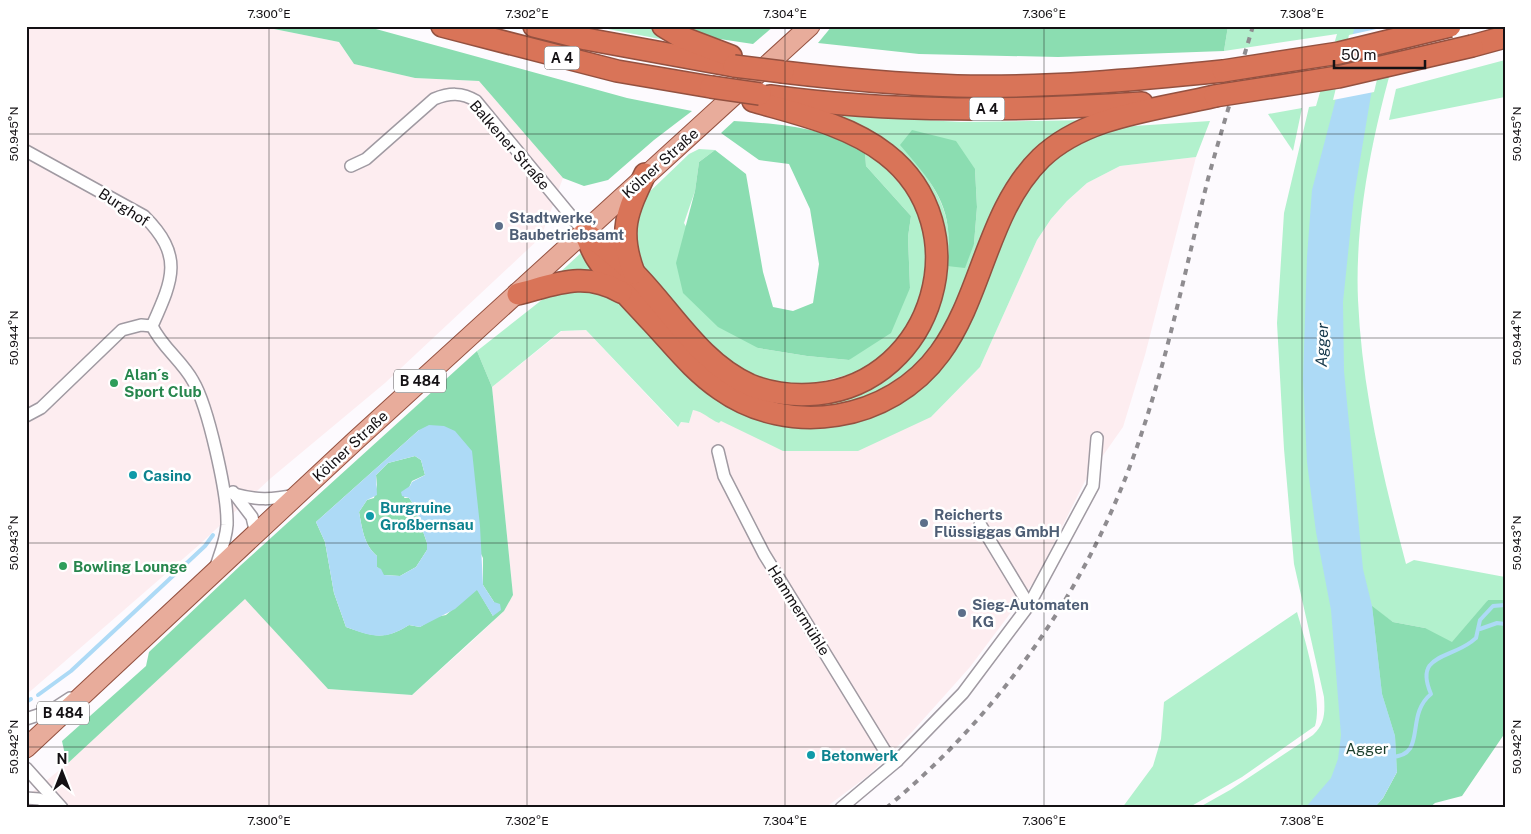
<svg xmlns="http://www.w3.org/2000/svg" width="1531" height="834" font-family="'Public Sans',sans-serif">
<rect width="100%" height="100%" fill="#fdfafe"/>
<g fill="#fdedf0">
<path d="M26,26H259L339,42L354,64L415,78L479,81L563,178L541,237L385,383L271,478L199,545L26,695Z"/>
<path d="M1196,157L1145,355L1123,427L1085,481L1036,579L970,667L912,732L869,775L825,808H26V797L67,764L245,598L328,689L412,695L467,646L504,611L513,595L492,387L562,331L586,330L677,427L681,422L689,423L693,410L703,412L719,423L721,421L931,417L980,367L1037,240L1051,219L1067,201L1087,183L1120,166Z"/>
</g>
<g fill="#b2f1cd" fill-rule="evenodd">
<path d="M592,26H656L681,43Z"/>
<path d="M1228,26H1404C1378,109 1354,211 1358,300C1362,390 1383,477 1406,564L1414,560L1505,577V600H1488L1403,763L1384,783L1355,808H1198L1230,790L1313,735C1325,724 1325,712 1324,697L1294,564L1284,449L1277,323L1284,213L1309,107L1316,106L1337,34L1224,51ZM1373,608L1393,622L1425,628L1387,663Z"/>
<path d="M1505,60V97L1389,120L1396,89Z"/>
<path d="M1302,108L1293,151L1268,114Z"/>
<path d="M818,114L961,122L1095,120L1051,143L948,328L910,376L840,410L773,407L712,368L840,396L933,314L926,195ZM975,169L977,207L974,244L947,266C953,225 945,203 922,170Z"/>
<path d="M1210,121L1196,157L1120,166L1087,183L1067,201L1051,219L1037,240L980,367L931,417L858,451H783L721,421L719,423C709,419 704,412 693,410L689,423L681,422L678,427L586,330L561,331L492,387L477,351L543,299L561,288L576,285L614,297L749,415L899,402L1001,241L1024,194L1050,163L1084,140L1119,127Z"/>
<path d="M699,149L715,150L699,162L695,191L684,223L758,348L807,356L849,360L910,288L908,237L911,216L866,166L865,151L876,158L909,194L918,211L928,243L920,306L889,352L862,371L806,386L757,379L710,348L635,261L633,215L641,200L689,154Z"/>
<path d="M582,252L603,275L556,276Z"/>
<path d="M1297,612C1305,639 1323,700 1315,726L1242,777L1188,808H1122L1153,766L1161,739L1164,702Z"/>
</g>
<g fill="#8bddb1" fill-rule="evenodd">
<path d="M259,26H365L627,98L692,111L654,140L608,180L584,186L563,178L479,81L415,78L354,64L339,42Z"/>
<path d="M680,26H774L753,44L713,38Z"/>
<path d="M832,26H1228L1224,51L1058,57L919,54L818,43Z"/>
<path d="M734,121C781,124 823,127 865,151L866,166L911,216L908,237L910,288L891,333L849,360L807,356L758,348L718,327L683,293L676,263L695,191L699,162L715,150L746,174L763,272L773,307L793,311L813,303L819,264L810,209L789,164L759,160L721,133Z"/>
<path d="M912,130L956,141L975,169L977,207L974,244L965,268L947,266C955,208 936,187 900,145Z"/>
<path d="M477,351L492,387L513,595L504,611L412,695L328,689L245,599L67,764L62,741L146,666L149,652L241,565ZM419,430L483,558V585L494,602L493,616L477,589L446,615L436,617L420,627L409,625C384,641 372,636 346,627L334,593L325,542L316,522Z"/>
<path d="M415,456L421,460L425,475L412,481L404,498H409L414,505L427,543V550L416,567L400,576L383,575L377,567V556C364,545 362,528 359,512L367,500L374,498L377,485L376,475L388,463Z"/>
<path d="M1488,600H1505V733L1462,796L1435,803L1429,808H1374L1383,798L1397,772L1395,736L1382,694L1372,606L1393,622L1425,628L1452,642Z"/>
</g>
<g fill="#addaf6" fill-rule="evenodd">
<path d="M1355,26H1387L1371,95L1354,196L1343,302L1344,371L1363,569L1372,606L1382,694L1395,736L1397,772L1383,798L1374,808H1305L1331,778L1338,759L1341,735L1331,610L1316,532L1307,462L1303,379L1307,257L1312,190Z"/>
<path d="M429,425L444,426L455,431L472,451L480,526L483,585L494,602L500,604L501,610L493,616L477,590L455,609L420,627L409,625C384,641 372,637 346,627L334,593L325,542L316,522L419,430ZM415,456L421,460L425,475L412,482L410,486L401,492L402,496L409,498L414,505L427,543V550L416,567L400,576L384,575L381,569L377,567V556C364,545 362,528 359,512L367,500L377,495L376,475L388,463Z"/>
</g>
<path fill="#fdfafe" d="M1390,26L1374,92L1333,100L1349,35Z"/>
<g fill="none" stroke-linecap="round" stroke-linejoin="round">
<g stroke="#addaf6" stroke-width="4">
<path d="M1480,629L1497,623L1505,624"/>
<path d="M38,695L71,671L205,546L213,535"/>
<path d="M26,702L31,699"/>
<path d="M1391,757C1428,756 1404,716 1431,694C1414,655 1448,659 1471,642L1476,638L1480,620L1493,606L1505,605"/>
</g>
<g stroke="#a09aa2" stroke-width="14">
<g id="minor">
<path d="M26,151L144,216C184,256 173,279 152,326L141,325L122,330L41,408L26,416"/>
<path d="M351,166L366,159L434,99C449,93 462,92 476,101L585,233"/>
<path d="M152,326C162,347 182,361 193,381C208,406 228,495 227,525C226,540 220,554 215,569"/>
<path d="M718,451L724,476L764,554L885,751L897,761"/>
<path d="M233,492L252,517L256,534"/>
<path d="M234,494C256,500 272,500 294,495"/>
<path d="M980,524L1029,605"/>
<path d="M26,719L50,711L70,698"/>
<path d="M26,768L62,808"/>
<path d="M26,798L39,799L60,808"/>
<path d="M841,808L897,761L963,693L1029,605L1093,486L1097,438"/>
</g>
</g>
<g stroke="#945140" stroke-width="21">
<path id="primary" d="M26,748L355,441L810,26"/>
</g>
<g stroke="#945140" stroke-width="24">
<g id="motorway">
<path d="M442,26L617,71L711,87"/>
<path d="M534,26L586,39L734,66"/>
<path d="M663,26L681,37L731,56"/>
<path d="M1472,46L1505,37"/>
<path d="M783,72C841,79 899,84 957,86C1046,88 1135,80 1223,71"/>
<path d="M770,96C893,113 1018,111 1142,103"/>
<path d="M585,233C589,242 592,252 598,260C612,281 632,300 649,319C672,343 692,370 720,389C789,438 890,422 940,353C983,294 987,211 1041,158C1086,115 1157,110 1215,96"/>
<path d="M587,234C603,246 619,258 634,273C671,310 700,363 750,385C772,394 794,396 817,394C935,382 980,227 886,154C849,125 798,114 753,101"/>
<path d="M634,273C618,231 627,212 645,174"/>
<path d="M518,294C557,284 584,271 621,292"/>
</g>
</g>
<use href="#minor" stroke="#fff" stroke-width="11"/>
<use href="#primary" stroke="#e8ac9b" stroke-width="19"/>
<use href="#motorway" stroke="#d97458" stroke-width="21"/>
<path stroke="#8f8c90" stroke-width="4" stroke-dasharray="6 6" stroke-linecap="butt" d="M886,808C993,720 1077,603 1127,474C1164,378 1183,278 1208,179C1222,128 1238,77 1253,26"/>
<g stroke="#945140" stroke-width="24" stroke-linecap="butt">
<g id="motorway-bridge">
<path d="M734,66L783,72"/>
<path d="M1223,71L1339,53L1450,26"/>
<path d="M711,87L760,94"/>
<path d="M1215,96L1338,77L1472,46"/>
</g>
</g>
<use href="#motorway-bridge" stroke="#d97458" stroke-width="21"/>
</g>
<path fill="none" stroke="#141114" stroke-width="1" stroke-opacity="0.45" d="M269,26V808M527,26V808M785,26V808M1044,26V808M1302,26V808M26,134H1505M26,338H1505M26,543H1505M26,747H1505"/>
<g fill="#5c6f8a" stroke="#fff" stroke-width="2">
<circle cx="499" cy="226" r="5"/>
<circle cx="924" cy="523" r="5"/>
<circle cx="962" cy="613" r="5"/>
</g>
<g fill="#2e9e5b" stroke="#fff" stroke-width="2">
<circle cx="114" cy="383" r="5"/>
<circle cx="63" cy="566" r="5"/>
</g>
<g fill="#0f9aa8" stroke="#fff" stroke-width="2">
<circle cx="133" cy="475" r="5"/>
<circle cx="370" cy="516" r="5"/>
<circle cx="811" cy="755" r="5"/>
</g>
<g text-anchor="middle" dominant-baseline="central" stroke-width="5" stroke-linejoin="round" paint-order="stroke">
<g fill="#fff" stroke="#5a585a" stroke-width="1">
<rect x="544.5" y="46.5" width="35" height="23" rx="4"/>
<rect x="969.5" y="97.5" width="35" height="23" rx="4"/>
<rect x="394" y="369.5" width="52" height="23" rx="4"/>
<rect x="37" y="701.5" width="52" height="23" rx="4"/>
</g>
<g font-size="14" font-weight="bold" fill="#141114">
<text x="562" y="58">A 4</text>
<text x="987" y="109">A 4</text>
<text x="420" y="381">B 484</text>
<text x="63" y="713">B 484</text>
</g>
<g font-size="15" fill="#141114" stroke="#fff">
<text transform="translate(510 145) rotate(49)">Balkener Straße</text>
<text transform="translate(660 163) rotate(-42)">Kölner Straße</text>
<text transform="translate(124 207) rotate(33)">Burghof</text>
<text transform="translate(350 446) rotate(-43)">Kölner Straße</text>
<text transform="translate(799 610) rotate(58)">Hammermühle</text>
</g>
<g font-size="15" font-weight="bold" fill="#4e5e75" stroke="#fff" text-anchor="start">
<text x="509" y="217">Stadtwerke,<tspan x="509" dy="17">Baubetriebsamt</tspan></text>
<text x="934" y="514">Reicherts<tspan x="934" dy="17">Flüssiggas GmbH</tspan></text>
<text x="972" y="604">Sieg-Automaten<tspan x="972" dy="17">KG</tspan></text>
</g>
<g font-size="15" font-weight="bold" fill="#27864d" stroke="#fff" text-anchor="start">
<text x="124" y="374">Alan´s<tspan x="124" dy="17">Sport Club</tspan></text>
<text x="73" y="566">Bowling Lounge</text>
</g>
<g font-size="15" font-weight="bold" fill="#0d838f" stroke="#fff" text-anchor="start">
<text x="143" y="475">Casino</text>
<text x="380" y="507">Burgruine<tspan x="380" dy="17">Großbernsau</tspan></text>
<text x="821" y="755">Betonwerk</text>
</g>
<g font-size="15" fill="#1b3f2c" stroke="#fff">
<text x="1367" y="748">Agger</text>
</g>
<g font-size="16" font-style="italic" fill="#14374a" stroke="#fff">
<text transform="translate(1322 345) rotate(-88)">Agger</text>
</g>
</g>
<rect width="1531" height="834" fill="none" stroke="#ffffff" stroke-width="55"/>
<g transform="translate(62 772)" stroke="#ffffff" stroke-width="4" paint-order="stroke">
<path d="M0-4L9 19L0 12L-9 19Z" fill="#141114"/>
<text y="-8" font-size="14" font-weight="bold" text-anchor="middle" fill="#141114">N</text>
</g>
<path d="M1334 60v8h91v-8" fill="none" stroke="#141114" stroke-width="2.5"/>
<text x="1341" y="60" font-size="15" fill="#141114" stroke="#ffffff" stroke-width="4" paint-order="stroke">50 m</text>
<rect x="28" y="28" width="1476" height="778" fill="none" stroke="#141114" stroke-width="2"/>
<g font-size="12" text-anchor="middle" fill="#141114">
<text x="269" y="18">7.300°E</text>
<text x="527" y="18">7.302°E</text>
<text x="785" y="18">7.304°E</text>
<text x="1044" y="18">7.306°E</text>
<text x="1302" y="18">7.308°E</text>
<text transform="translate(14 134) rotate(-90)" y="4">50.945°N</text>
<text transform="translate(1517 134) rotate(-90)" y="4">50.945°N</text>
<text transform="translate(14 338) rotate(-90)" y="4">50.944°N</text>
<text transform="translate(1517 338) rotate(-90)" y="4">50.944°N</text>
<text transform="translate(14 543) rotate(-90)" y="4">50.943°N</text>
<text transform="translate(1517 543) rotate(-90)" y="4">50.943°N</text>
<text transform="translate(14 747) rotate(-90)" y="4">50.942°N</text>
<text transform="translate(1517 747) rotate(-90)" y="4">50.942°N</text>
<text x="269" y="825">7.300°E</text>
<text x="527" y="825">7.302°E</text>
<text x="785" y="825">7.304°E</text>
<text x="1044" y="825">7.306°E</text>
<text x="1302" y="825">7.308°E</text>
</g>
</svg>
